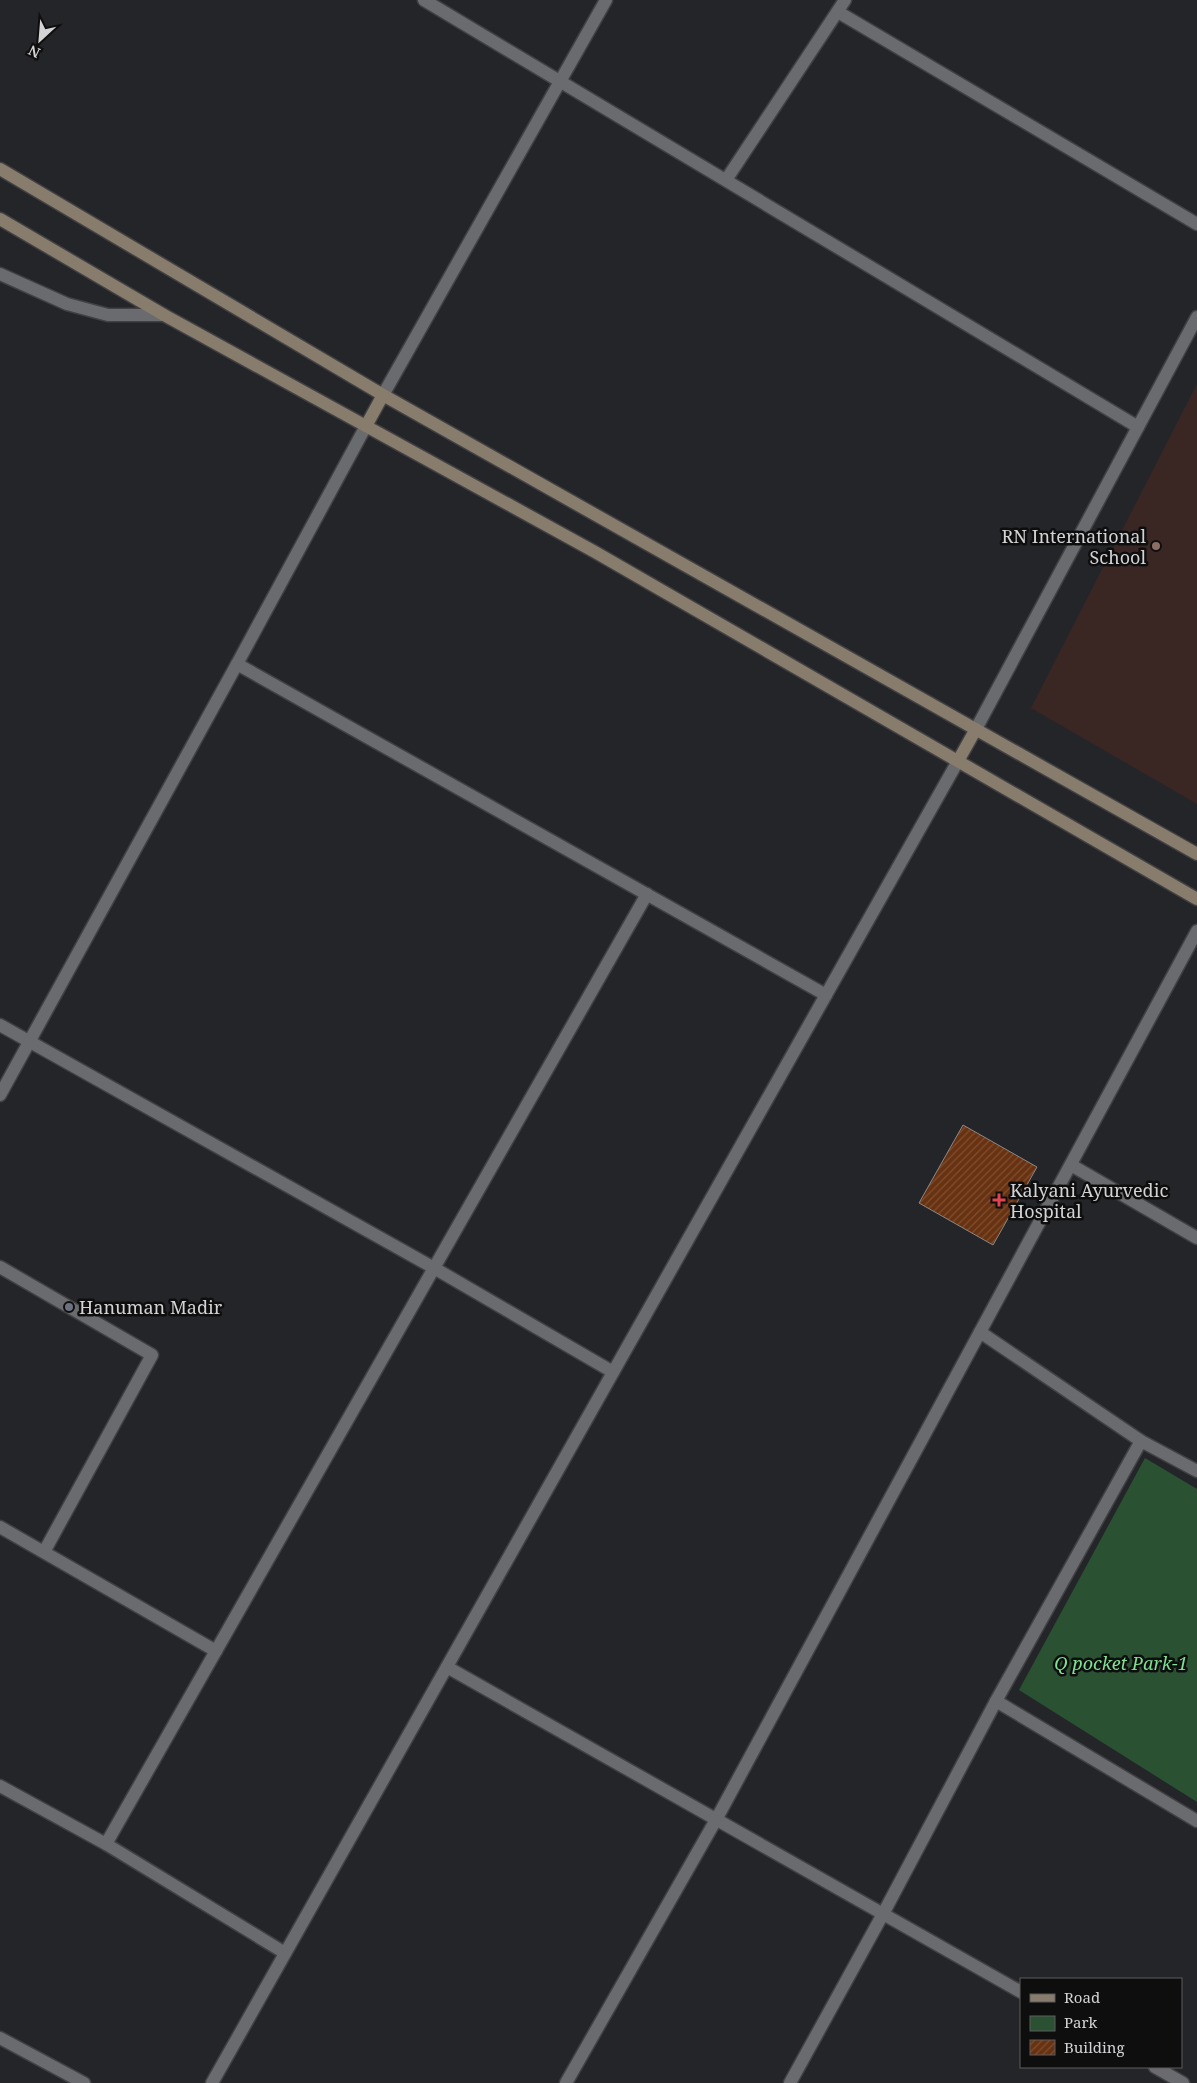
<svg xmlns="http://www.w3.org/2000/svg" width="1197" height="2083" font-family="'Noto Serif',serif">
<defs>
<pattern id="building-hatch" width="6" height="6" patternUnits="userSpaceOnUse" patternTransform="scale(1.25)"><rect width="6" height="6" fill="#683211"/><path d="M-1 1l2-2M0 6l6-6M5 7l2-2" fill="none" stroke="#7d4f33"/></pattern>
</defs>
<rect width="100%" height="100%" fill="#242528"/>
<path fill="#3a2724" d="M1197,384V804L1031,708Z"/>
<path fill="#2a5132" d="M1145,1458L1197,1489V1802L1019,1690Z"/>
<path fill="url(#building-hatch)" stroke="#8b8785" d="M963,1125L1037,1167L993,1245L919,1203Z"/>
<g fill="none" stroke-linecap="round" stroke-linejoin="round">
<g stroke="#414144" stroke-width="15">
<g id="street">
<path d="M424,0L1138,427"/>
<path d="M838,12L1197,224"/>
<path d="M726,180L845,0"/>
<path d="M0,274L67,304L108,315H164"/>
<path d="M383,395L606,0"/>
<path d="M366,426L237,664L826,995"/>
<path d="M976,729L1197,317"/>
<path d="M0,1025L434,1268L613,1372"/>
<path d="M0,1095L237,664"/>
<path d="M1071,1165L1197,1238"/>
<path d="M0,1267L152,1355L44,1552"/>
<path d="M980,1332L1141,1441"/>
<path d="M0,1527L216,1651"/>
<path d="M447,1667L1021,1992"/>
<path d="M996,1701L1197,1821"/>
<path d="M0,1786L106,1844L647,894"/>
<path d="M106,1844L285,1953"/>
<path d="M0,2038L84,2083"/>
<path d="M1155,2067L1183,2083"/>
<path d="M212,2083L958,761"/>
<path d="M566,2083L717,1818L1197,931"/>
<path d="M790,2083L883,1914L996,1701L1141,1441L1197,1471"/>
</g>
</g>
<g stroke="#414144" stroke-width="15">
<g id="secondary">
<path d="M0,169L383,395L1197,854"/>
<path d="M0,219L164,315L595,552L1197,899"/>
<path d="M366,426L383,395"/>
<path d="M958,761L976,729"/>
</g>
</g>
<use href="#street" stroke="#6a6b6e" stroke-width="12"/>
<use href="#secondary" stroke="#887c6c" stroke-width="12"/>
</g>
<circle fill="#8d6e63" stroke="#0e0e0f" stroke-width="2" cx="1156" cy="546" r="5"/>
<path fill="#e0444e" stroke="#0e0e0f" stroke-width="2" d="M996.5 1192.5h5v5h5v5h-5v5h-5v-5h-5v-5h5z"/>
<circle fill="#6b7280" stroke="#0e0e0f" stroke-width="2" cx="69" cy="1307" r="5"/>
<g text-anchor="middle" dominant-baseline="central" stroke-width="5" stroke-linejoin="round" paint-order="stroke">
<g font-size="18" fill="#d3d3d5" stroke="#0e0e0f" text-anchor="start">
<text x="1146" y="536" text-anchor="end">RN International<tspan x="1146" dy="21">School</tspan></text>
<text x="1010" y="1190">Kalyani Ayurvedic<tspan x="1010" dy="21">Hospital</tspan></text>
<text x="79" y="1307">Hanuman Madir</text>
</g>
<g font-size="18" font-style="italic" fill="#7fdf92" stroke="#0e0e0f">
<text x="1121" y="1663">Q pocket Park-1</text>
</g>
</g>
<rect x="1020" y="1978" width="162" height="90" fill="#0e0e0f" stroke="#5d5d5e"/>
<rect x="1030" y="1994" width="25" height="8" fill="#887c6c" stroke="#5d5d5e"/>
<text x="1064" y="2003" font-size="15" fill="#d3d3d5">Road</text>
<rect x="1030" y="2016" width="25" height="15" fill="#2a5132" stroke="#5d5d5e"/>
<text x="1064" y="2028" font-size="15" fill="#d3d3d5">Park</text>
<rect x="1030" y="2040" width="25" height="15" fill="url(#building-hatch)" stroke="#5d5d5e"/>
<text x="1064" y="2053" font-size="15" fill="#d3d3d5">Building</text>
<g transform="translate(40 40) rotate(206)" stroke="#0e0e0f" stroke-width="4" paint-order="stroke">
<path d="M0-4L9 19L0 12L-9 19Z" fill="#d3d3d5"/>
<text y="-8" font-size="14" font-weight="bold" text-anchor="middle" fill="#d3d3d5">N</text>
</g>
</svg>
